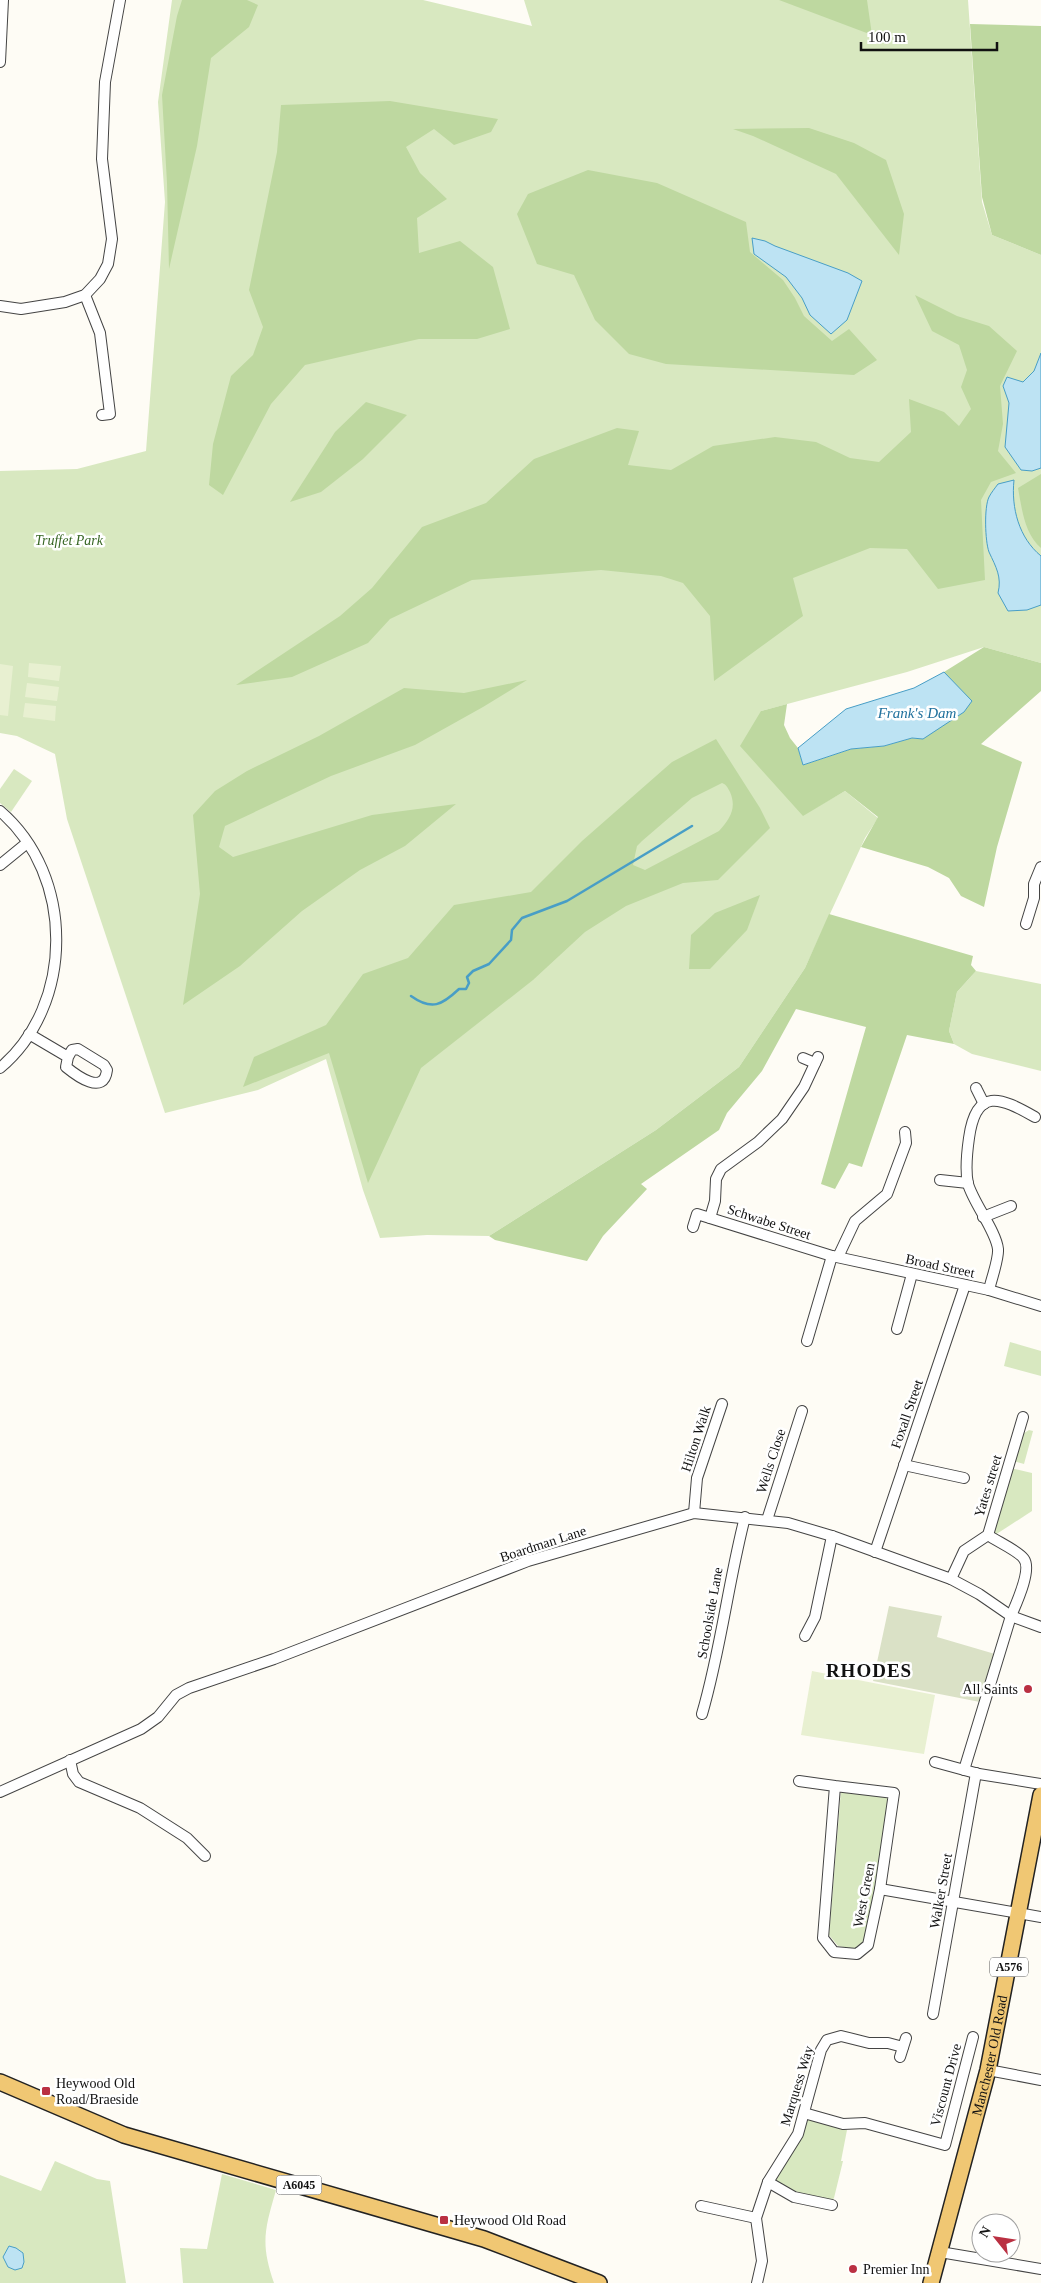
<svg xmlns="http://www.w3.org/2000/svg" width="1041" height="2283" font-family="'Times New Roman',serif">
<rect width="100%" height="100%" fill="#fefcf5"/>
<g fill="#d8e8c0">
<path d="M172,0H423L532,26L524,0H968L982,202L992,235L1041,255V663L984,647L907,672L761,711L803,815L845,791L878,818L865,838L805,968L739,1067L656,1130L489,1236L427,1235L380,1238L363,1190L326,1059L258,1090L165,1113L67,819L55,754L17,736L0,733V471L77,469L146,451L165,202L158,102Z"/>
<path d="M14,769L32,781L11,812L0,803V789Z"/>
<path d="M976,971L1041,984V1071L972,1054L954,1044L949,1031L957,992Z"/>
<path d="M1010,1342L1041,1351V1376L1004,1366Z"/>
<path d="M1029,1430L1033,1431L1024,1464L1013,1461L1021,1435Z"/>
<path d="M1010,1468L1032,1473V1511L995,1535L993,1530Z"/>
<path d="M841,1790L892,1797L868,1940L860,1950L838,1946L829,1935Z"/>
<path d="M807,2118L847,2130L841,2161H843L834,2198L831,2201L793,2194L771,2181Z"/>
<path d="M55,2161L97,2179L110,2181L126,2283H0V2175L41,2191Z"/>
<path d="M222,2174L276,2190C265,2229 260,2243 274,2283H183L180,2248L207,2249Z"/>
</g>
<g fill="#bed8a0" fill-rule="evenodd">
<path d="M182,0H247L258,5L249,27L211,58L197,146L169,269L167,183L162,95L177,16Z"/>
<path d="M779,0H867L872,35Z"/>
<path d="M970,24L1041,26V255L992,235L982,197Z"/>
<path d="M390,101L498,119L491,132L454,145L434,129L406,147L420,173L447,199L417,218L419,253L460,241L493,267L510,329L477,339H419L305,365L271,404L223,495L209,485L213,444L231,376L253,355L263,327L249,290L277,152L281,105Z"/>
<path d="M809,128L854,143L886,160L904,214L899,255L836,174L753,136L733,129Z"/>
<path d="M588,170L657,183L746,222L750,252L783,280L795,298L804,316L832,341L849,329L877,360L854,375L666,364L629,354L595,320L574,275L537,264L517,214L528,194Z"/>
<path d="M915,295L957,316L989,326L1017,351L1000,386L1003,424L998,451L1016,473L991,482L981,500L985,580L938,589L907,549L870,548L793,578L803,616L714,681L710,616L683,583L661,576L601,570L472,580L390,619L368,643L292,677L236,685L340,616L372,588L422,527L486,503L534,459L617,428L639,431L628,465L671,470L713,446L775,437L816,442L850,458L879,462L911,432L909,399L944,412L959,426L971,409L961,387L967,370L959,345L932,331Z"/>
<path d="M366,402L407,415L363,459L321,492L290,502L335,432Z"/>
<path d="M1041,474V548C1024,533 1022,509 1018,488Z"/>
<path d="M984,647L1041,663V691L981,744L1022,762L997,847L984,907L961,896L949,878L928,867L861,847L878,817L845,791L803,816L740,746L761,711L787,704L784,725L790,738L798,748L803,765L851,749L884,746L912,738L923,739L971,702L944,672Z"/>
<path d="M527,680L483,707L415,745L331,776L225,826L219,847L233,857L372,815L456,804L405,846L360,870L302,911L240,966L183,1005L200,894L193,815L215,791L247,771L319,736L404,688L464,693Z"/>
<path d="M716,739L760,808L770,828L718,880L683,883L626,906L585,932L533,980L421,1068L368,1183L329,1053L243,1087L254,1057L326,1025L363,974L408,958L454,905L531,892L582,841L672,762ZM722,783C727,785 727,787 730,792C737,808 730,819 719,831L645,870L633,865L637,846L642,841L692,798Z"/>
<path d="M760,895L747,930L710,969H689L691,935L715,913Z"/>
<path d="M829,914L973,956L971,965L976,971L957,992L949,1031L954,1044L907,1035L862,1167L849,1163L835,1189L821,1184L866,1027L796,1009L762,1071L727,1113L719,1130L641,1184L647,1189L603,1236L587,1261L495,1240L489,1236L656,1130L739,1067L805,968Z"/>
</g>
<path fill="#dae1c6" d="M889,1606L942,1616L937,1637L995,1654L980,1702L873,1681Z"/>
<g fill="#e8f0d1">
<path d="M29,663L61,666L59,681L28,677Z"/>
<path d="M0,664L13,666L8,716L0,715Z"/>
<path d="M27,683L59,687L57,701L25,697Z"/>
<path d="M25,703L56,706L55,721L23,717Z"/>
<path d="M812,1671L935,1695L924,1754L801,1735Z"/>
</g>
<g fill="#bde3f3" stroke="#489ec6">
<path d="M752,238L765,241L775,246L848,273L862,281L847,320L831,334L810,315L802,298L786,277L754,254Z"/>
<path d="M1041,353V468L1032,471L1021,470L1005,447L1009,403L1003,386L1007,377L1023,382L1034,371Z"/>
<path d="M1014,480C1011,508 1019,538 1041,556V605L1027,610L1008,611L998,593C1002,577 996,567 989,552C985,541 984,507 989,497C991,493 995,488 998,484Z"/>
<path d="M944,672L972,701L964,712L923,739L912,738L884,746L851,749L803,765L798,748L846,709L914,688Z"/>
<path d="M9,2246L16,2248L23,2253L24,2262L22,2268L15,2270L8,2267L3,2257Z"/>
</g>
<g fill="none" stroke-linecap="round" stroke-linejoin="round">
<path stroke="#489ec6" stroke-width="2.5" d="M411,996C432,1011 442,1005 459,989H466L469,983L467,977L473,971L489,964L511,940L512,930L522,918L567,901L692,826"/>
<g stroke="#444" stroke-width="12">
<g id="street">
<path d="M0,62L3,0"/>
<path d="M85,295L100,333L110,414L102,415"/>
<path d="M0,306L21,309L65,302L85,295L100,279L108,264L112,239L102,159L105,82L120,0"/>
<path d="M0,811C75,875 75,1005 0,1068"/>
<path d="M0,865L27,843"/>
<path d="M1026,924L1034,898V884L1041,867"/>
<path d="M29,1034L68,1057L66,1067C77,1076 104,1096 107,1070L104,1065L78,1049L72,1050L68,1057"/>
<path d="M803,1058L815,1063"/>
<path d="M976,1088L984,1104"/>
<path d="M940,1180L968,1183"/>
<path d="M983,1217L1011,1206"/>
<path d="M710,1218L715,1201L716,1179L721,1169L758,1142L782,1119L804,1087L818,1057"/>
<path d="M693,1227L697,1214L832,1256L989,1290L1041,1306"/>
<path d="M838,1257L855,1221L887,1194L906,1143L905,1132"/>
<path d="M989,1290C991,1280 999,1259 998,1249C996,1231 974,1204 968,1184C965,1170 967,1152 969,1138C976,1087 1000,1097 1035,1117"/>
<path d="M897,1329L912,1274"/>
<path d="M807,1341L832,1256"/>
<path d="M904,1465L964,1478"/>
<path d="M694,1513L697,1478L722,1404"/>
<path d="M767,1520L802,1411"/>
<path d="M875,1552L965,1285"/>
<path d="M951,1579L964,1551L988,1535L1023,1417"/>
<path d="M805,1636L815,1617L832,1536"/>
<path d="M702,1714C721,1649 728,1583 745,1517"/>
<path d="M70,1760L73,1774L79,1782L140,1808L187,1838L205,1856"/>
<path d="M935,1762L979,1774L1041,1784"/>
<path d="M964,1770L1011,1616C1016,1604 1032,1570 1024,1559C1019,1551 996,1541 988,1535"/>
<path d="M799,1781L835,1786L823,1938L834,1952L857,1954L868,1945L880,1889L894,1793L835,1786"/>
<path d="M0,1792L141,1729L158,1717L176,1695L189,1688L274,1659L528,1561L694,1513L788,1523L832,1536L951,1579L979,1594L1011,1616L1041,1627"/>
<path d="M880,1889L1041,1917"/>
<path d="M933,2014L976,1773"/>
<path d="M900,2057L906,2038"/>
<path d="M988,2070L1041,2080"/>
<path d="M804,2113L843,2124L865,2123L945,2145L973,2037"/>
<path d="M768,2182L798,2134L821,2050L827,2040L841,2036L869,2043H888L903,2047"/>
<path d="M701,2206L756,2218"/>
<path d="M940,2252L1041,2269"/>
<path d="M757,2283L762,2261L756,2218L768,2182L794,2197L832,2205"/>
</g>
</g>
<g stroke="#222" stroke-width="18">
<g id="primary">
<path d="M0,2082L124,2135L484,2239L599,2283"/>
<path id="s1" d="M931,2283L988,2070L1041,1795"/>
</g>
</g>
<use href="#street" stroke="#fff" stroke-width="10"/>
<use href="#primary" stroke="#f0c773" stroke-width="15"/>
</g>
<g fill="#ba3042" stroke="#fff" stroke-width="2">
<circle cx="1028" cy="1689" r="5"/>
<rect x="41" y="2086" width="10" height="10" rx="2.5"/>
<rect x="439" y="2215" width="10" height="10" rx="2.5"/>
<circle cx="853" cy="2269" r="5"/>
</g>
<g text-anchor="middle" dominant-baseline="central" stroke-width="5" stroke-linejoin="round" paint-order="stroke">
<g fill="#fff" stroke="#585858" stroke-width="1">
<rect x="990" y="1957.5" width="38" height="19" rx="4"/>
<rect x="276.5" y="2175.5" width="45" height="19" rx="4"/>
</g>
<g font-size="12" font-weight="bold" fill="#111">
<text x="1009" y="1967">A576</text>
<text x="299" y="2185">A6045</text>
</g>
<g font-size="14" font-style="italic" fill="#376624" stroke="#fff">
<text x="69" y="540">Truffet Park</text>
</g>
<g font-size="14" fill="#111" stroke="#fff">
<text transform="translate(769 1222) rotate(18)">Schwabe Street</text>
<text transform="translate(940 1266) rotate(12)">Broad Street</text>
<text transform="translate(907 1414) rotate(-71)">Foxall Street</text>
<text transform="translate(696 1439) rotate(-72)">Hilton Walk</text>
<text transform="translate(771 1461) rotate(-72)">Wells Close</text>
<text transform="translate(988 1486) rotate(-73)">Yates street</text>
<text transform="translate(543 1544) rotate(-18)">Boardman Lane</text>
<text transform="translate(710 1613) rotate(-80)">Schoolside Lane</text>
<text transform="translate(941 1891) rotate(-80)">Walker Street</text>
<text transform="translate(864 1895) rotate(-79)">West Green</text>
<text stroke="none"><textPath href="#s1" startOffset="235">Manchester Old Road</textPath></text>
<text transform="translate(946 2085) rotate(-75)">Viscount Drive</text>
<text transform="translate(797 2086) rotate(-73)">Marquess Way</text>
</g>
<g font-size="14" fill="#111" stroke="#fff" text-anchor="start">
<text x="1018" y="1689" text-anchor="end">All Saints</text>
<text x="56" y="2083">Heywood Old<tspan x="56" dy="16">Road/Braeside</tspan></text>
<text x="454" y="2220">Heywood Old Road</text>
<text x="863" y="2269">Premier Inn</text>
</g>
<g font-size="15" font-style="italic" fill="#20719d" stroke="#fff">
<text x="917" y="713">Frank's Dam</text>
</g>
<g font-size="19" font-weight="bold" letter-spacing="1" fill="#111" stroke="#fff">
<text x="869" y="1670">RHODES</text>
</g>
</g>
<g transform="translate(996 2238) rotate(300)"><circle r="24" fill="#ffffff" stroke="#a0a0a0"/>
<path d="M0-4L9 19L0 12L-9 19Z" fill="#ba3042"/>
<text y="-8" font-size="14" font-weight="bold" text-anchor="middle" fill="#111111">N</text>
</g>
<path d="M861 42v8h136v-8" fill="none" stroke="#111111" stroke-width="2.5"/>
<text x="868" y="42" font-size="15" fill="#111111" stroke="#ffffff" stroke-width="4" paint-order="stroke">100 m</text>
</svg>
